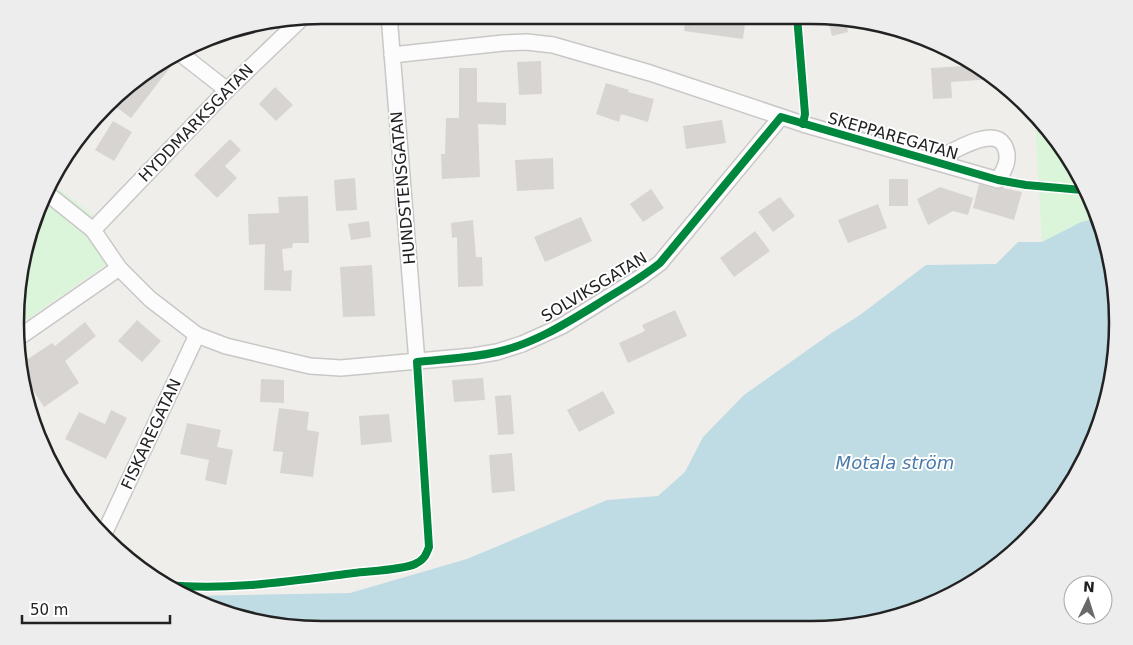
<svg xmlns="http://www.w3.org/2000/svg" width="1133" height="645" font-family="'DejaVu Sans',sans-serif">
<rect width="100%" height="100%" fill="#f0eeeb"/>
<g fill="#daf5da">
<path d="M1035,120L1066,151L1094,219L1081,222L1042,242Z"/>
<path d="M52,184L98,219L117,257L16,327L26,243Z"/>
</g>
<path fill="#bfdbe3" d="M1094,219L1112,262V382L1066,493L1028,540L964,589L909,614L831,629H302L224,614L187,596L350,593L467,559L607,500L658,496L685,472L703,437L744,395L830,334L860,315L926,265L996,264L1018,242H1042L1081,222Z"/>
<g fill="#d7d4d2">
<path d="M686,15L746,16L743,39L684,31Z"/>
<path d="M827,16L845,18L848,32L832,36Z"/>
<path d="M173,58L175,61L131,118L112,104L124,91L126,93L137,78Z"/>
<path d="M964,58L981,67L993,79L951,82L952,98L933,99L931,68L965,66Z"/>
<path d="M541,61L542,94L519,95L517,62Z"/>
<path d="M459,68H477V102L506,103V125L478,124L480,177L442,179L441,154H445L446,118H459Z"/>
<path d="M606,83L629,90L628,92L654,99L648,122L621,114L619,122L596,114Z"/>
<path d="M275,87L293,105L276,121L259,104Z"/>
<path d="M722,120L726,143L686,149L683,126Z"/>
<path d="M113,121L132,132L114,161L95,150Z"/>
<path d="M230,139L241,150L225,166L237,178L217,198L194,175Z"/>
<path d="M553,158L554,189L517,191L515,160Z"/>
<path d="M355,178L357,210L336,211L334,180Z"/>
<rect x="889" y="179" width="19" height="27"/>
<path d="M979,184L995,189L1003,188L1022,192L1014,220L973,208Z"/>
<path d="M940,187L973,198L968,215L953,211L928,225L917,199Z"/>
<path d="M651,189L664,208L643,222L630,204Z"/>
<path d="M308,196L309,243H293L292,248L282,249L284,271L292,270L291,291L264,290L265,244L249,245L248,214L279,213L278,197Z"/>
<path d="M780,197L795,216L773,232L758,212Z"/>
<path d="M878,204L887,228L848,243L838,220Z"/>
<path d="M581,217L592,241L545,262L534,237Z"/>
<path d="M473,220L476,257H482L483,286L458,287L457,237L452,238L451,223Z"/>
<path d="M369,221L371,237L351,240L348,224Z"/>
<path d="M755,231L770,251L734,277L720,258Z"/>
<path d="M372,265L375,316L343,317L340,267Z"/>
<path d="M675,310L687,336L628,363L619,343L645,331L642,325Z"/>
<path d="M137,320L161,341L142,362L118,341Z"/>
<path d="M85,322L96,336L65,361L79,383L44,407L31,387L26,391L22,363L52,343L55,346Z"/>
<path d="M483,378L485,400L454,402L452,380Z"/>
<path d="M261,379L284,380V403L260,402Z"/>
<path d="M603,391L615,413L579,432L567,410Z"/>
<path d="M511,395L514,434L498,435L495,396Z"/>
<path d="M279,408L309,412L307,430L319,432L313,477L280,473L283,452L273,451Z"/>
<path d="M111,410L127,418L106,459L65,439L79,412L105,424Z"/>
<path d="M389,414L392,442L361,445L359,416Z"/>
<path d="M187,423L221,430L217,447L233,450L226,485L205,480L209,460L180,454Z"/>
<path d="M512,453L515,491L492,493L489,455Z"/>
</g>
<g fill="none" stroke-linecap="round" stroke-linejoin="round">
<g stroke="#c9c8c7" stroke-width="18">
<g id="minor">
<path d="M389,15L417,362"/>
<path d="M181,54L227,90"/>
<path d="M392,55L503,43L527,42L553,45L650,73L803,124L998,180C1005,169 1011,158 1004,145C992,125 949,154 934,161"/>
<path d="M48,194L93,230L119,268L150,299L197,335L226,346L310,366L341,368L473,356L497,352L522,344L562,326L641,277L660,263L781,117"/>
<path d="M93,230L227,90L301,19"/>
<path d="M18,338L119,268"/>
<path d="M104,534L197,335"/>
</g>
</g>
<use href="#minor" stroke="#fdfcfc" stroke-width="15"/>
<g stroke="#fff" stroke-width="11">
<g id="cycleway">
<path d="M797,16L805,114L803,124"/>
<path d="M166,585C229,591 292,581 354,573C370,571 402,570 415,564C424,560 426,555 429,547L417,362C444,359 471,358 497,352C533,344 565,324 596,305C618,291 640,279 660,263L781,117L998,180L1026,185L1082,190"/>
</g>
</g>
<use href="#cycleway" stroke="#00873e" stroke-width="8"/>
</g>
<g text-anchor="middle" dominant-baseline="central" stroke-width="4" stroke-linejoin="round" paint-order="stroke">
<g font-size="16" fill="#222" stroke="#fff">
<text transform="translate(196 123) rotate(-46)">HYDDMARKSGATAN</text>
<text transform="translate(893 136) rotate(16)">SKEPPAREGATAN</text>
<text transform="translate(403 188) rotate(-95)">HUNDSTENSGATAN</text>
<text transform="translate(594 287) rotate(-31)">SOLVIKSGATAN</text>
<text transform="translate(151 434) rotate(-65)">FISKAREGATAN</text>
</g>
<g font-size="18" font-style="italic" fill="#4a7aab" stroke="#fff">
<text x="895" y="462">Motala ström</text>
</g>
</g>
<path d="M0 0H1133V645H0ZM322 24H811A298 298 0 0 1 1109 322V323A298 298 0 0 1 811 621H322A298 298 0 0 1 24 323V322A298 298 0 0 1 322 24Z" fill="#ededed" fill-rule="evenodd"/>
<path fill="none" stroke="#222" stroke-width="2.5" d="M322 24H811A298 298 0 0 1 1109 322V323A298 298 0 0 1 811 621H322A298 298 0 0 1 24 323V322A298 298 0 0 1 322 24Z"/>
<g transform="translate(1088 600) rotate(4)"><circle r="24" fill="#ffffff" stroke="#a7a7a7"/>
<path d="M0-4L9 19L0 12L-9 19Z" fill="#6a6968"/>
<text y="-8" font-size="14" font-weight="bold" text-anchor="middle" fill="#222222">N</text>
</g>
<path d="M22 615v8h148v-8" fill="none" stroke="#222222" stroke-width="2.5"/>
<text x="30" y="615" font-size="15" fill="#222222" stroke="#ffffff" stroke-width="4" paint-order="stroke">50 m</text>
</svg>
